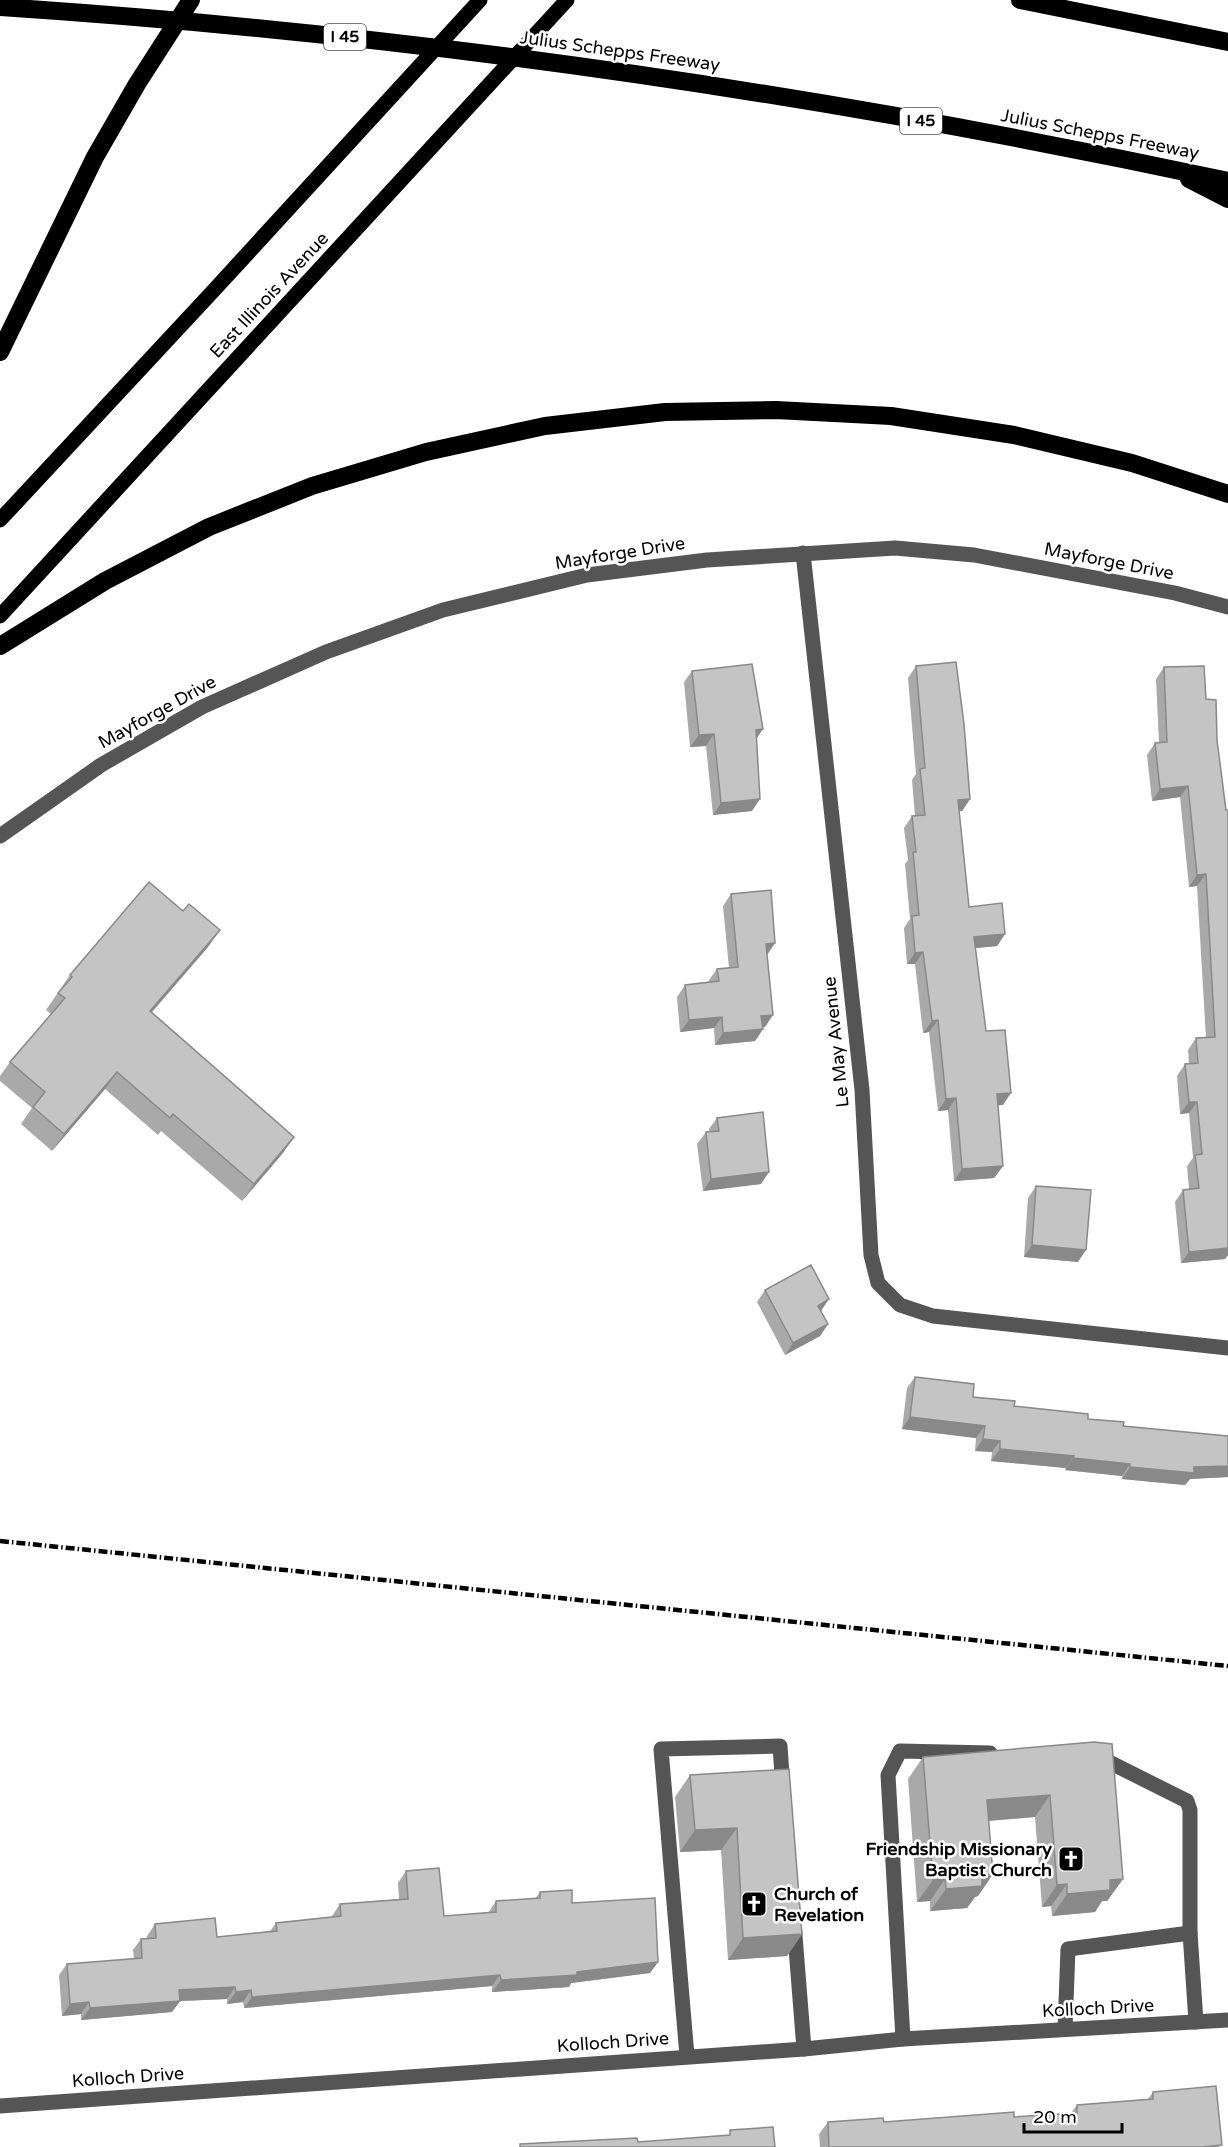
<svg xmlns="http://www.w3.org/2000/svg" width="1228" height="2147" font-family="'Varela Round',sans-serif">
<rect width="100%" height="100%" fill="#fff"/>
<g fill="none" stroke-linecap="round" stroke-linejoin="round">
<g stroke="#555" stroke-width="15">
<path d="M803,553L862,1090L871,1255L878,1283L900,1305L933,1316L1228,1348"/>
<path d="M0,836L101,765L202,707L326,652L443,610L587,575L707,560L895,548L974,555L1175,593L1228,607"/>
<path d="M1095,1755L1187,1801L1190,1810V1933L1196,2022"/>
<path d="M794,1923L804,2049"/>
<path d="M1065,2029L1068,1949L1190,1933"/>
<path d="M903,2039L888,1775L900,1751L990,1753"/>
<path d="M687,2056L661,1749L780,1746L783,1789"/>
<path d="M0,2106L804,2049L903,2039L1228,2020"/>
</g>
<g stroke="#000" stroke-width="15">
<path d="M0,520L215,289L480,0"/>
<path d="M0,616L567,0"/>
</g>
<g stroke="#000" stroke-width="18">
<path d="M1020,0L1228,42"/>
<path d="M0,7C413,34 823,94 1228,181"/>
<path d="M1189,179L1228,199"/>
<path d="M0,352L95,157L137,84L191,0"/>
<path d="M0,646L105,581L209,527L312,486L426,452L545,426L665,412L776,410L891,416L1014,435L1132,463L1228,494"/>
</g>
<path stroke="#000" stroke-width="4.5" stroke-dasharray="9 3 1.5 3" stroke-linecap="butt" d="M0,1541L1228,1666"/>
</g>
<g fill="#a9a9a9">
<path d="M916,666L970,799L962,811H959L969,907L1005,934L997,946L975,948L986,1031L1003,1105H998L1003,1166L994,1178L954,1181L948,1110L938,1111L929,1032L923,1033L915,964H907L904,928L910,919L905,864L908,860L904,828L912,816H915L912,780L916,774L908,678Z"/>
<path d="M1164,667L1206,699L1217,740L1226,810H1228V1255L1225,1259L1181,1263L1175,1202L1183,1190L1189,1189L1187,1166L1193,1158L1189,1113L1180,1114L1177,1076L1185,1064H1189L1188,1050L1196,1038H1206L1197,886L1189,887L1180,797L1152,801L1147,755L1155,743H1159L1156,679Z"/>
<path d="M692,671L756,739L752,811L713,815L706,746L690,747L684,682Z"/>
<path d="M731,894L775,943L767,954L765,1027H763V1029L755,1041L715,1045L714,1028L680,1032L677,997L685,985L709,982V980L717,969L729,968L723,906Z"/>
<path d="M208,947L152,1012L294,1137L282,1154L242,1201L161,1131L158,1135L105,1089L52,1151L21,1124L32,1108L0,1081V1076L10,1062L51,1014L46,1010L70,975Z"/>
<path d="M717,1118L761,1184L703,1191L697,1144L706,1132H709V1129Z"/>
<path d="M1036,1186L1078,1262L1024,1257L1028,1198Z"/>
<path d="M765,1290L821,1311L828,1324L820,1336L785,1355L757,1302Z"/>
<path d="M915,1377L973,1397L1014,1406L1123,1426L1228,1436V1477L1190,1479L1185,1485L1122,1479V1476L1065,1470L1066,1468L991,1461L992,1452L975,1451L976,1438L902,1429L907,1388Z"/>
<path d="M1094,1742L1123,1879L1107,1901H1102L1095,1912L1052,1916L1051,1906L1042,1907L1035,1817L989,1821L993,1874L978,1896L975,1897L967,1908L930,1911V1901L917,1902L908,1779L923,1757Z"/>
<path d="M789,1769L802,1934L787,1956L728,1960L721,1850L680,1852L675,1797L690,1775Z"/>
<path d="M406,1871L444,1916L488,1913L496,1901L535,1899L540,1892L572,1903L658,1962L650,1973L571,1983L569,1987L492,1992V1986L244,2008L243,2002L227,2004V1999L180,2001L172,2012L81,2020V2014L62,2016L59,1975L67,1964L134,1959L133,1950L141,1939L147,1938V1936L155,1924L217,1937L270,1931L276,1923L332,1917V1916L340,1904L399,1899L398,1883Z"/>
<path d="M1153,2092L1220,2147H820L819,2134L828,2122H884L1014,2117L1071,2113L1077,2105L1148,2099Z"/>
</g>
<g fill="#898989">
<path d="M763,729L755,741L756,730Z"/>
<path d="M714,734L706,746L690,747L699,735Z"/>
<path d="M1188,786L1180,797L1152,801L1160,789Z"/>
<path d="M760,799L752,811L713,815L721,803Z"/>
<path d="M970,799L962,811L950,812L958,800Z"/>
<path d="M1206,874L1197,886L1189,887L1197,875Z"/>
<path d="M220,930L208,947L138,1028L150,1011Z"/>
<path d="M1005,934L997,946L966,949L974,937Z"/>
<path d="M775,943L767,955L766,944Z"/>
<path d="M923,952L915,964H907L915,953Z"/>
<path d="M773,1015L765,1027L753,1028L761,1016Z"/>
<path d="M722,1017L714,1028L680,1032L689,1020Z"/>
<path d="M938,1020L929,1032L923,1033L932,1021Z"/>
<path d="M763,1029L755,1041L715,1045L723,1033Z"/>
<path d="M117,1072L105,1089L52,1151L64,1134Z"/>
<path d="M1011,1093L1003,1105L989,1106L997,1094Z"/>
<path d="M956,1098L948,1110L938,1111L946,1099Z"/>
<path d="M1189,1102H1197L1189,1113L1180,1114Z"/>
<path d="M294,1137L282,1154L242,1201L254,1184Z"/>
<path d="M1003,1166L994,1178L954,1181L962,1169Z"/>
<path d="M769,1172L761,1184L703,1191L711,1179Z"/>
<path d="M1032,1245L1086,1250L1078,1262L1024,1257Z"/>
<path d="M1228,1248V1255L1225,1259L1181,1263L1189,1252Z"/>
<path d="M829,1299L821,1311L809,1317L818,1306Z"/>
<path d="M828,1324L820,1336L785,1355L793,1343Z"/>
<path d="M910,1417L985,1426L976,1438L902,1429Z"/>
<path d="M983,1439L1000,1441L992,1452L975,1451Z"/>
<path d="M1000,1449L1074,1456L1066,1468L991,1461Z"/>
<path d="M1073,1458L1130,1464L1122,1476L1065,1470Z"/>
<path d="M1228,1466V1477L1190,1479L1185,1485L1122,1479L1130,1467H1194Z"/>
<path d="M1050,1795L1035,1817L972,1822L987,1800Z"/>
<path d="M737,1828L721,1850L680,1852L695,1830Z"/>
<path d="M993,1874L978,1896L975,1897L967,1908L930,1911L946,1889L982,1875Z"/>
<path d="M945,1879L930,1901L917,1902L933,1880Z"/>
<path d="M1123,1879L1107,1901H1102L1095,1912L1052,1916L1067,1894L1110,1880Z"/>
<path d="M1067,1884L1051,1906L1042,1907L1057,1885Z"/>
<path d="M802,1934L787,1956L728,1960L743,1938Z"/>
<path d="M658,1962L650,1973L571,1983L569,1987L492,1992L501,1980Z"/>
<path d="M500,1975L492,1986L244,2008L252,1997Z"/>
<path d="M235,1987L227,1999L180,2001L172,2012L81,2020L90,2008L179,1990Z"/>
<path d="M251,1990L243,2002L227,2004L236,1992Z"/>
<path d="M89,2002L81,2014L62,2016L70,2004Z"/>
</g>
<g fill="#c4c4c4" stroke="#898989" stroke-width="1.5">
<path d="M956,662L964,724L970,799L958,800L969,907L1002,903L1005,934L974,937L986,1031L1005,1030L1011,1093L997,1094L1003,1166L962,1169L956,1098L946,1099L938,1020L932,1021L923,952L915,953L912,916L919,915L913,852H916L912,816L925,815L920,769L925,768L916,666Z"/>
<path d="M752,664L763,729L756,730L760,799L721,803L714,734L699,735L692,671Z"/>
<path d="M1204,666L1206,699L1216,700L1217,740L1226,810H1228V1248L1189,1252L1183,1190L1199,1188L1195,1155L1202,1154L1197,1102H1189L1185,1064L1198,1063L1196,1038L1215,1037L1206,874L1197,875L1188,786L1160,789L1155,743L1167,742L1164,667Z"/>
<path d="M149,882L183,911L189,904L220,930L150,1011L294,1137L254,1184L173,1114L170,1118L117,1072L64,1134L33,1107L45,1092L10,1062L65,998L58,993L72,977L70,975Z"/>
<path d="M771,890L775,943L766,944L773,1015L761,1016L763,1029L723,1033L722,1017L689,1020L685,985L719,981L717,969L738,967L731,894Z"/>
<path d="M763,1112L769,1172L711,1179L706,1132L719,1131L717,1118Z"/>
<path d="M1036,1186L1091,1190L1086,1250L1032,1245Z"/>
<path d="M811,1265L829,1299L818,1306L828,1324L793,1343L765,1290Z"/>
<path d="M915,1377L974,1384L973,1397L1015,1401L1014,1406L1088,1414V1419L1124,1422L1123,1426L1228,1436V1466L1194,1467V1473L1130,1467V1464L1073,1458L1074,1456L1000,1449V1441L983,1439L985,1426L910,1417Z"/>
<path d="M1094,1742L1112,1744L1123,1879L1110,1880V1890L1067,1894V1884L1057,1885L1050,1795L987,1800L993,1874L982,1875V1886L946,1889L945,1879L933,1880L923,1757Z"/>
<path d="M789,1769L802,1934L743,1938L737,1828L695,1830L690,1775Z"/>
<path d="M439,1868L444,1916L496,1912V1901L540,1898V1892L572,1890V1903L655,1898L658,1962L577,1972V1975L501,1980L500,1975L252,1997L251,1990L236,1992L235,1987L179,1990L180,2001L90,2008L89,2002L70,2004L67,1964L142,1958L141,1939L156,1938L155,1924L215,1918L217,1937L277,1931L276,1923L341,1916L340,1904L408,1899L406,1871Z"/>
<path d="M1216,2086L1222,2145L1202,2147H829L828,2122L883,2118L884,2122L1014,2112V2117L1077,2113V2105L1153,2099V2092Z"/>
<path d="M773,2127L775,2147H520V2144L637,2138L638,2142L730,2135V2130Z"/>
</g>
<defs>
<g id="church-square" transform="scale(1.35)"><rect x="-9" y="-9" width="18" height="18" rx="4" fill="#000" stroke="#fff"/><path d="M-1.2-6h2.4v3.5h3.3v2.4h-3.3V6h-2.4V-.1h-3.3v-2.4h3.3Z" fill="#fff"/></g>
</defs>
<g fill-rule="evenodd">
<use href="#church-square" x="1071" y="1859"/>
<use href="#church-square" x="754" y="1904"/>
</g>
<g text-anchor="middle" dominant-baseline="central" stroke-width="5" stroke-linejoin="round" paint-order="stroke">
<g fill="#fff" stroke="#4c4c4c" stroke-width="1.5">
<rect x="324" y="24" width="42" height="26" rx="4.5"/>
<rect x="900" y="108" width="42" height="26" rx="4.5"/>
</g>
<g font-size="16" font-weight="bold" fill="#000">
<text x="345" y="37">I 45</text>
<text x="921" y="121">I 45</text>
</g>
<g font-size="18" fill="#000" stroke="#fff">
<text transform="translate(620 51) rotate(8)">Julius Schepps Freeway</text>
<text transform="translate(1100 134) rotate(11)">Julius Schepps Freeway</text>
<text transform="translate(269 295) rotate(-47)">East Illinois Avenue</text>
<text transform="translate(620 553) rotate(-9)">Mayforge Drive</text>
<text transform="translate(1109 561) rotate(11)">Mayforge Drive</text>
<text transform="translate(157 712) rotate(-29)">Mayforge Drive</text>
<text transform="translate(836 1042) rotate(-96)">Le May Avenue</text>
<text transform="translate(1098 2008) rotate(-3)">Kolloch Drive</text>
<text transform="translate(613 2042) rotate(-4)">Kolloch Drive</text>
<text transform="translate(128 2077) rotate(-4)">Kolloch Drive</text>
</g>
<g font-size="18" font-weight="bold" fill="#000" stroke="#fff" text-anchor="end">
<text x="1052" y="1849">Friendship Missionary<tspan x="1052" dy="21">Baptist Church</tspan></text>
<text x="774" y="1894" text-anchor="start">Church of<tspan x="774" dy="21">Revelation</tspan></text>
</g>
</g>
<path d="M1024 2123v9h98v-9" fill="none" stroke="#000000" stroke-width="3"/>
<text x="1033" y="2123" font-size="18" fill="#000000" stroke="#ffffff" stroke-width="4.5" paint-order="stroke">20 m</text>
</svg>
